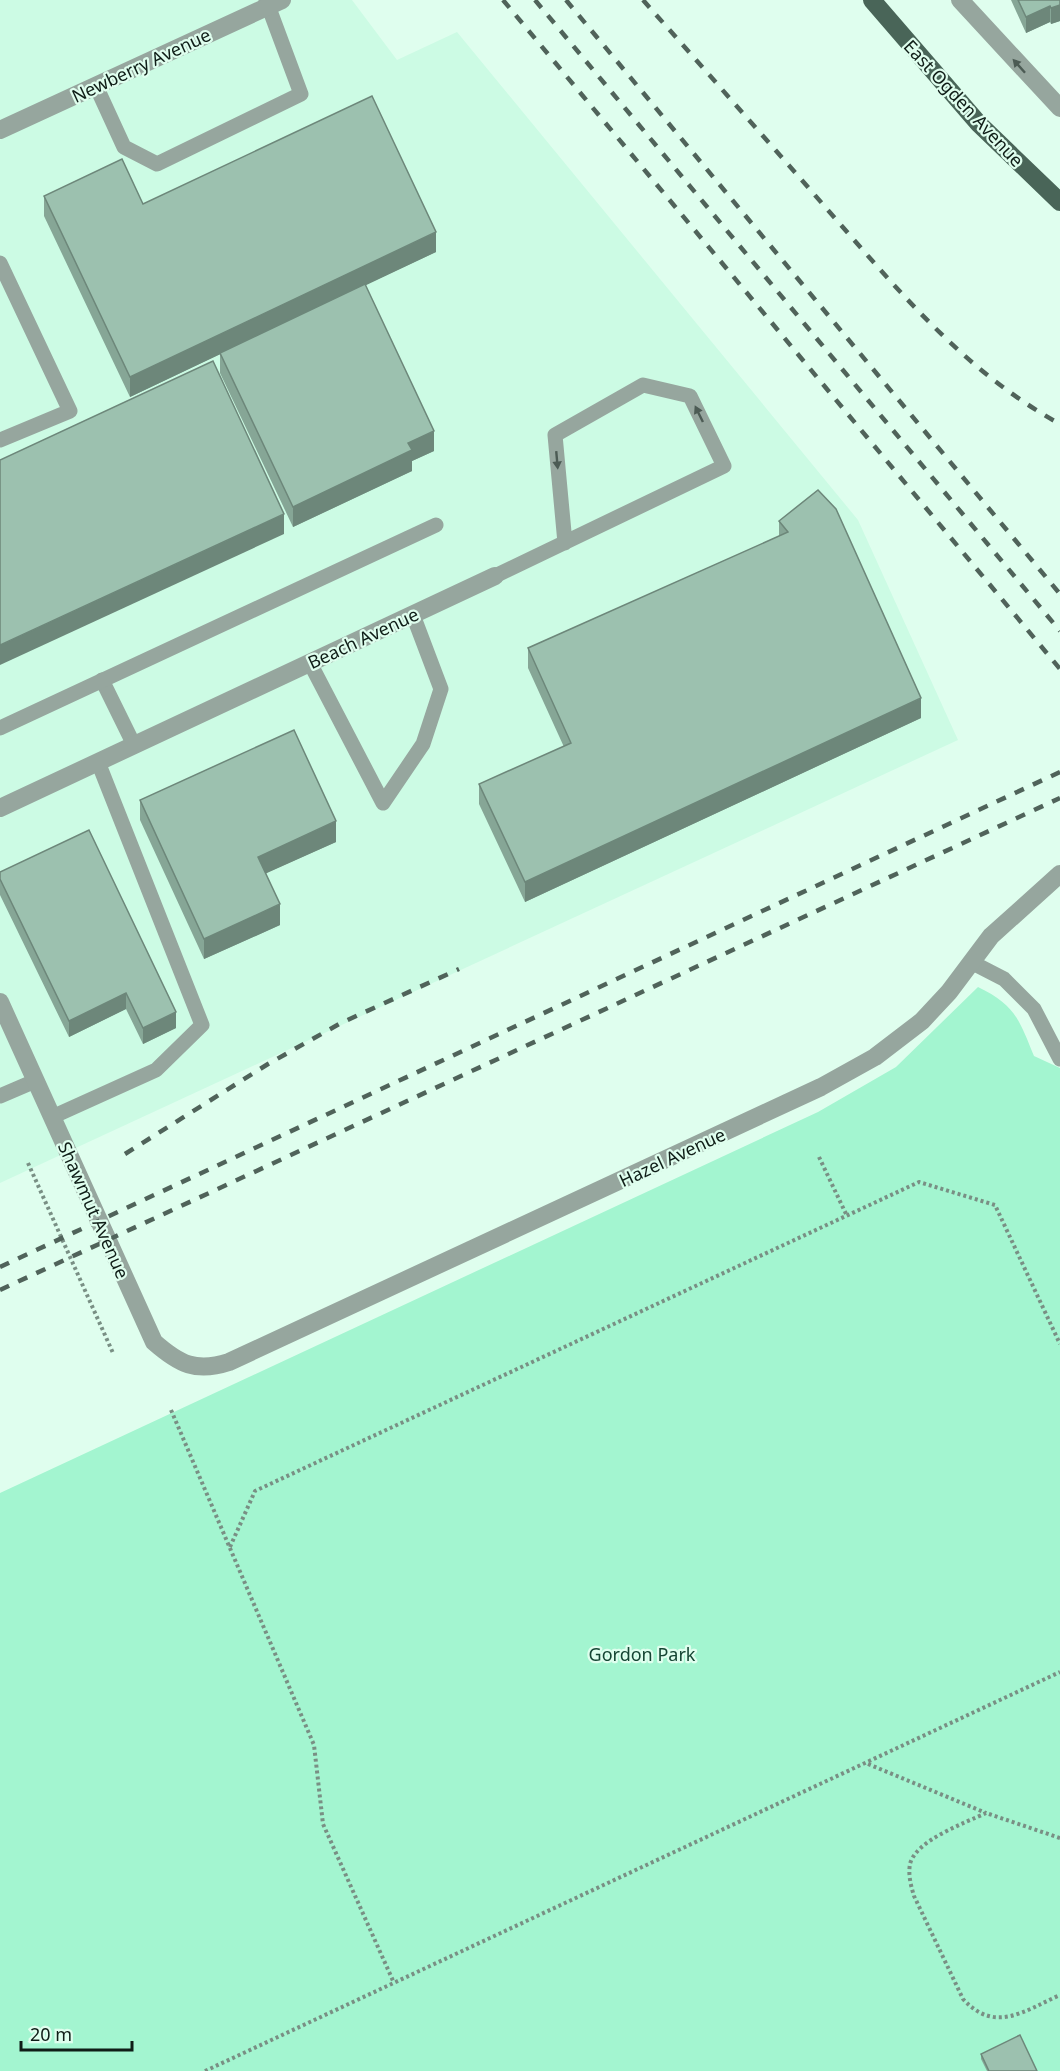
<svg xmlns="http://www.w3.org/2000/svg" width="1060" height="2071" font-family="'Noto Sans',sans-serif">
<rect width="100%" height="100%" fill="#dffeee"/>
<path fill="#ccfbe4" d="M0,0H352L397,60L457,32L858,520L958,740L0,1183Z"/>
<path fill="#a3f5d0" d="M978,987C1015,1005 1019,1019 1034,1056L1060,1068V2071H0V1493L818,1112L896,1067Z"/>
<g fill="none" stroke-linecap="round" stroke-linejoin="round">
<g stroke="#798f84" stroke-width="4" stroke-dasharray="3 3" stroke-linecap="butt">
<path d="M819,1157L847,1216"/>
<path d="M28,1163L113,1353"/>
<path d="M171,1410L314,1745L323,1824L394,1983"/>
<path d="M230,1547L255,1491L919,1182L995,1205L1060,1344"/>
<path d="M868,1764L986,1813"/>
<path d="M1060,1838L986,1813C965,1823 916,1840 910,1864C908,1875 911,1886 914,1896L963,1999C995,2034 1024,2011 1060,1995"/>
<path d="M205,2071L1060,1672"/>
</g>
<g stroke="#96a69e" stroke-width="15">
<path d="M96,86L124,147L157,164L301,94L266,0"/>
<path d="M0,263L70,411L0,440"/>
<path d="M495,576L724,466L690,396L643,385L555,435L565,543"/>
<path d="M310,663L383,803L423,744L441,689L413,615"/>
<path d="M102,680L134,745"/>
<path d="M0,728L436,525"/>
<path d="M971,962L1004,979L1034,1009L1060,1059"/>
<path d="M0,1096L35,1081"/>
<path d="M52,1117L156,1070L202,1025L98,762"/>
</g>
<g stroke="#96a69e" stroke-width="18">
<path d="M960,0L1060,108"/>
<path d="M0,130L282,0"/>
<path d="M0,808L495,576"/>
<path d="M0,1002L154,1342C179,1364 196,1373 229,1362L821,1087L875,1057L922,1021L949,992L991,936L1060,874"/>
</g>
<path stroke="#496558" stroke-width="18" d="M872,0L979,124L1060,202"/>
<g stroke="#50635a" stroke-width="4.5" stroke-dasharray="10 10" stroke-linecap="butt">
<path d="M503,0L1060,669"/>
<path d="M535,0L1060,631"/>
<path d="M566,0L1060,594"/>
<path d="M643,0C704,69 766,139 827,209C897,289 965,372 1060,424"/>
<path d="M125,1154L268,1064L341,1023L459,969"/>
<path d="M0,1267L1060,772"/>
<path d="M0,1290L1060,798"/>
</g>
</g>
<g fill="#86a696">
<path d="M1011,0H1060V21L1051,24L1050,22L1026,33Z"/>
<path d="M44,196L143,204L436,252L365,285L434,451L412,461V471L293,527L220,373V354L130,397L44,216Z"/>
<path d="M818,490L921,718L525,902L479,804V784L564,747L528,668V648L779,536V521Z"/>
<path d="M140,800L336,842L266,873L280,925L204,959L140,820Z"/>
<path d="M0,872L176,1028L143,1044L126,1009L69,1037L0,895Z"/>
<path d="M981,2054L1037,2071H987L981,2059Z"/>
</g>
<g fill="#6d877a">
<path d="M1060,5V21L1051,24V8Z"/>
<path d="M1050,6V22L1026,33V17Z"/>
<path d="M436,232V252L130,397V377Z"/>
<path d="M434,431V451L412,461V471L293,527V507L408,443Z"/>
<path d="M284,514V534L0,665V645Z"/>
<path d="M921,698V718L525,902V882Z"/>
<path d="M336,821V842L258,877V857Z"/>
<path d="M280,904V925L204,959V939Z"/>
<path d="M126,993V1009L69,1037V1021Z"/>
<path d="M176,1012V1028L143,1044V1028Z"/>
</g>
<g fill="#9cc1af" stroke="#6d877a" stroke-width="1.5">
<path d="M1018,0H1060V5L1051,8L1050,6L1026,17Z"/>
<path d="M372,96L436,232L130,377L44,196L122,159L143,204Z"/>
<path d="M365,284L434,431L408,443L412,450L293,507L220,353Z"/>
<path d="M213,361L284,514L0,645V460Z"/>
<path d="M818,490L836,509L921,698L525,882L479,784L571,743L528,648L788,532L779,521Z"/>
<path d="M294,730L336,821L258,857L280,904L204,939L140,800Z"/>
<path d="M89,830L176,1012L143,1028L126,993L69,1021L0,879V872Z"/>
<path d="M1020,2035L1037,2071H989L981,2054Z"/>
</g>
<defs><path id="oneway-solid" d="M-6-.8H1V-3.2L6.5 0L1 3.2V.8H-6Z" transform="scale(1.5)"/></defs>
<g fill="#4c5b54">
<use href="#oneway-solid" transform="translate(1019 66) rotate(-132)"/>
<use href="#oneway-solid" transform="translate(699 414) rotate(-116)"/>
<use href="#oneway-solid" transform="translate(557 460) rotate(85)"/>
</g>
<g text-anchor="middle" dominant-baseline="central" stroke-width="4.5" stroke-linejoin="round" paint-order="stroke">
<g font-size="18" fill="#0f1d17" stroke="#dffeee">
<text transform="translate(141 65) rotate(-25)">Newberry Avenue</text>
<text transform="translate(964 103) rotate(47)">East Ogden Avenue</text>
<text transform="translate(363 638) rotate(-25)">Beach Avenue</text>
<text transform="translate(672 1157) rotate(-25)">Hazel Avenue</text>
<text transform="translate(94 1210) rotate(66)">Shawmut Avenue</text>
</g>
<g font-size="18" fill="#154533" stroke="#dffeee">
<text x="642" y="1654">Gordon Park</text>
</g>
</g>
<path d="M21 2041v9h111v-9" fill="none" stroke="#0f1d17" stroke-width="3"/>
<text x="30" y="2041" font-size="18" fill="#0f1d17" stroke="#dffeee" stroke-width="4.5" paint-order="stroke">20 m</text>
</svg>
